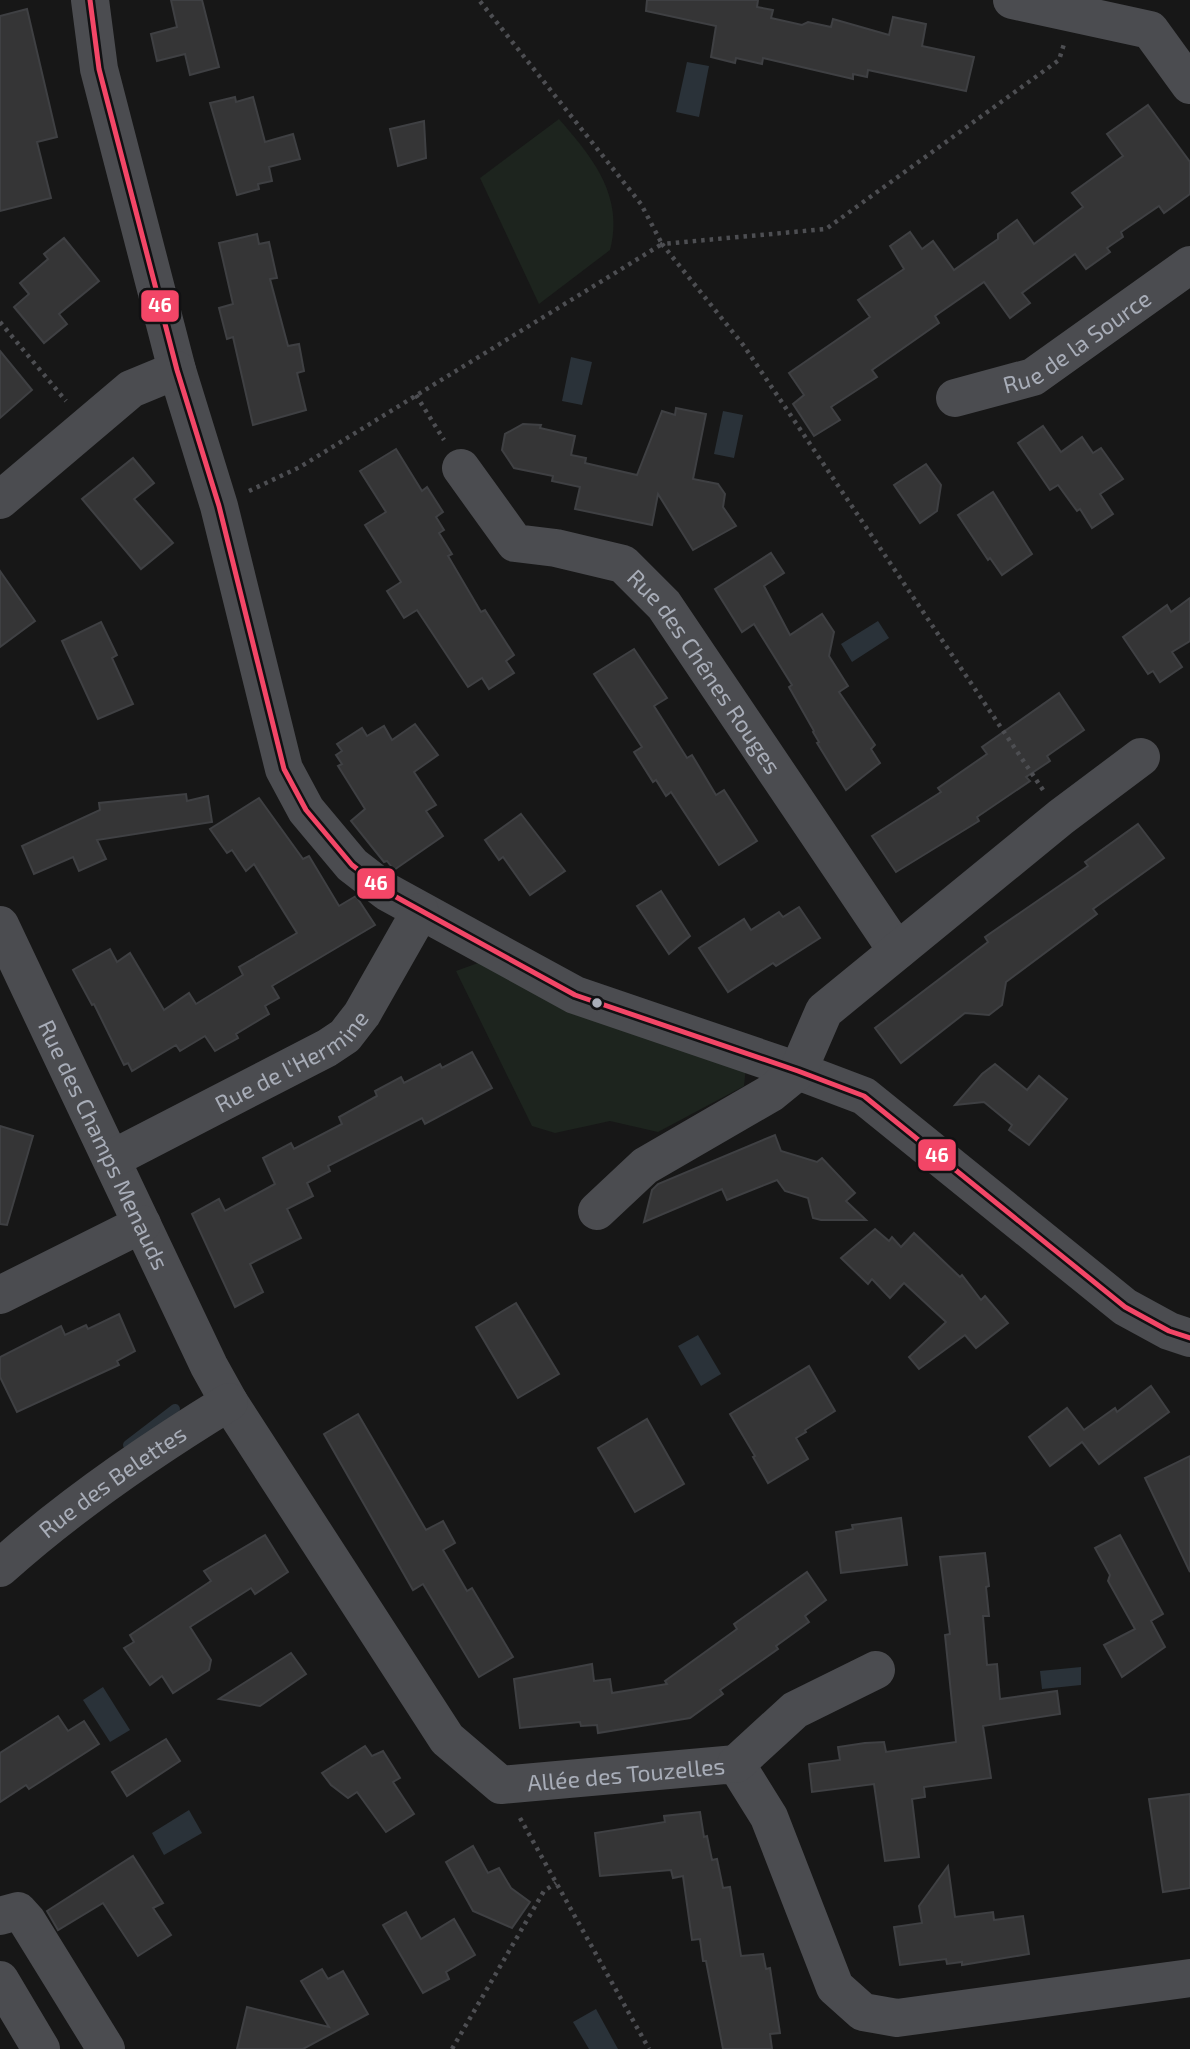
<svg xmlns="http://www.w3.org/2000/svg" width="1190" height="2049" font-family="'Exo 2',sans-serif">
<rect width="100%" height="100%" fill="#171717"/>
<g fill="#1d241e">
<path d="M559,119C593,158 624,196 610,250L539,304L480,178Z"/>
<path d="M489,959L746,1067L744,1086L658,1132L610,1121L555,1133L532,1126L456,971Z"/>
</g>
<g fill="#2a3239">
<path d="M687,62L709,66L699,117L676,112Z"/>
<path d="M571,357L592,362L582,405L562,401Z"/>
<path d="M723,411L743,415L734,458L714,454Z"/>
<path d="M878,621L889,638L852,662L841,644Z"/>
<path d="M698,1335L721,1374L701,1386L678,1346Z"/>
<path d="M1081,1667V1685L1042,1689L1040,1671Z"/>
<path d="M103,1687L130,1730L110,1742L83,1700Z"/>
<path d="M189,1810L202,1833L164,1855L152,1833Z"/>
<path d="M596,2009L618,2049H589L573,2022Z"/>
</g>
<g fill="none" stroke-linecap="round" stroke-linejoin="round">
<path stroke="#2a3239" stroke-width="10" d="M128,1445L175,1409"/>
</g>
<g fill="#353536" stroke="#3f4043" stroke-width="2">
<path d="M171,0H202L219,67L190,75L185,54L157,61L151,34L177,27Z"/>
<path d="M647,0H758L757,7L773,10L771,18L802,25L808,22L831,27L833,19L889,35L893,17L926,24L922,46L974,57L966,91L868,70L867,77L853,74V79L763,58L762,64L736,58L735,63L711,57L716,26L646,11Z"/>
<path d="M27,9L57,137L37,142L51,198L0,211V16Z"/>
<path d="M235,97L236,102L253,97L265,142L293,134L300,159L269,167L272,181L258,184L259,189L237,195L210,103Z"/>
<path d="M1148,105L1190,162V194L1164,213L1159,206L1121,232L1123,237L1107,248L1110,252L1086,269L1075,254L1022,293L1030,303L1010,318L984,282L935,316L939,323L872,370L877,377L831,407L840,420L814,436L793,404L804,395L789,373L870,317L858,300L904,269L890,246L910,232L922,249L933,241L954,270L998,239V234L1017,220L1034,244L1083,207L1072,193L1123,156L1107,134Z"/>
<path d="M424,121L426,158L398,166L390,129Z"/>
<path d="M257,234L259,244L269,242L277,278L270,279L288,346L299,344L304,371L297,373L306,410L253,425L233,337L227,339L219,308L233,304L219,243Z"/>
<path d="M64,238L99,281L59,314L67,324L44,343L14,307L29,294L20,283L48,259L44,254Z"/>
<path d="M0,351L32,390L0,418Z"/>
<path d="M676,408L706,414L693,479L718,484L725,494L723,507L736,526L693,550L658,494L652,525L575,509L580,487L552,481L553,476L514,468L502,450L505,434L523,424L541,425L540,428L575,436L571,455L586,458L585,463L637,475L662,411L675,415Z"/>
<path d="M1043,426L1061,452L1082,437L1093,453L1101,448L1123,479L1100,494L1113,514L1092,528L1080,509L1077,511L1058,485L1050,490L1018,443Z"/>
<path d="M396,449L422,491L427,487L443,512L436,517L444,530L439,533L452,554L448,556L481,612L485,610L514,655L506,661L514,673L489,689L482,678L468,687L417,610L404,618L387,591L401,582L365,525L386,512L360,471Z"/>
<path d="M133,458L154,483L134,499L173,543L141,569L82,499Z"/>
<path d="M926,464L941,485L937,511L920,523L894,485Z"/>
<path d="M993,492L1032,554L1002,575L990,558L988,560L958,515Z"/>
<path d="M771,553L784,573L764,586L790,635L822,614L834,632L829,656L848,686L839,692L875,745L871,749L880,763L846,790L817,743L819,742L813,732L814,731L789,687L792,685L754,624L742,632L715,589Z"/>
<path d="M0,571L35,621L0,647Z"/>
<path d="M1190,598V641L1172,652L1182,667L1160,682L1153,671L1148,674L1123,637L1167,605L1171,612Z"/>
<path d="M101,622L117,655L112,658L133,704L98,719L62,641Z"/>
<path d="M634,649L667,698L654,706L687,758L692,755L716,795L724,790L757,841L719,865L671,792L666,796L656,780L653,782L634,752L642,747L594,674Z"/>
<path d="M1059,693L1084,730L1047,756L1050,761L1026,777L1030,781L977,817L979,821L896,872L872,836L941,792L938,788L987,754L982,747Z"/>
<path d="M415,724L438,755L414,772L436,805L426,811L443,836L394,870L387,861L384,862L351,821L365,809L338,766L342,764L336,755L342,751L337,744L362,728L367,736L384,726L392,740Z"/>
<path d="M186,794L187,801L208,796L212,822L97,840L106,859L79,871L73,857L34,874L22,846L100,810L99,803Z"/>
<path d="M259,798L303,859L309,856L339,906L356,896L375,925L272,986L279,998L265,1006L269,1014L236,1034L238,1038L215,1051L205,1036L180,1051L176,1045L132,1071L128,1063L124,1065L94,1004L92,1005L73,970L110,949L117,962L130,953L164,1010L189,993L196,1004L243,975L239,967L297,933L254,864L246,871L232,850L227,853L210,829Z"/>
<path d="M521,814L565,871L530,895L503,857L499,860L485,840Z"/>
<path d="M1138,824L1164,858L1093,909L1097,914L1006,982L1002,1005L989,1015L965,1013L901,1063L875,1028L988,942L985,937L1088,866L1085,862Z"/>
<path d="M661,891L690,936L669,954L637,906Z"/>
<path d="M799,907L820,938L776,966L773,963L728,992L699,948L744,919L751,930L779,912L783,917Z"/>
<path d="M472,1052L492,1088L425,1124L422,1118L328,1166L330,1171L307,1183L313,1196L287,1209L301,1238L250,1264L263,1292L235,1307L192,1214L219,1199L225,1211L275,1184L263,1158L291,1143L294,1149L342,1124L339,1117L377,1096L375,1091L401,1077L404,1083L440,1064L442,1068Z"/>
<path d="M995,1064L1027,1090L1039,1076L1067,1099L1029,1145L1009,1130L1012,1125L984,1102L955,1105L982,1074Z"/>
<path d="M0,1126L33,1136L7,1225L0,1224Z"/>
<path d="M775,1135L781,1151L817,1162L822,1158L855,1193L846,1201L866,1220H821L813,1218L808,1198L785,1191L777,1180L727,1200L722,1189L644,1222L652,1190L658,1184Z"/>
<path d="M875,1229L889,1241L892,1237L901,1247L914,1233L960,1277L962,1275L981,1300L985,1296L1008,1323L976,1348L965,1335L919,1369L909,1357L946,1322L904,1283L890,1298L872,1279L868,1284L841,1258Z"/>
<path d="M516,1303L559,1374L518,1398L476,1327Z"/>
<path d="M119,1314L135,1351L117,1361L119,1365L17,1412L0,1377V1357L61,1326L65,1335L86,1325L88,1329Z"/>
<path d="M809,1366L835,1411L805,1430L806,1432L796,1438L808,1459L768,1483L753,1457L755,1456L730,1414Z"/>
<path d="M1151,1386L1169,1412L1099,1464L1082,1442L1050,1466L1029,1437L1067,1408L1084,1430L1115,1408L1117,1412Z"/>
<path d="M358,1414L426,1530L443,1521L455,1543L443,1550L467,1591L472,1588L513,1657L479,1677L423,1584L413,1590L324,1434Z"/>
<path d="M647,1419L684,1484L635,1512L598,1448Z"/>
<path d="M1190,1456V1572L1145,1478Z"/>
<path d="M901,1518L907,1565L841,1573L836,1532L853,1529L852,1525Z"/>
<path d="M265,1535L288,1572L255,1594L251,1588L190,1627L211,1660L209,1670L173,1693L162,1676L150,1685L124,1648L134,1642L130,1635L211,1581L204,1571Z"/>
<path d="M1120,1535L1163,1614L1151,1621L1165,1647L1122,1677L1104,1645L1135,1629L1108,1581L1110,1575L1095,1548Z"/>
<path d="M985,1553L989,1586L986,1587L989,1616H983L987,1665L997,1664L1000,1699L1057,1691L1060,1714L983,1726L991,1778L924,1787L925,1797L912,1799L919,1857L885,1861L874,1784L812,1792L809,1764L840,1760L838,1747L865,1743L884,1742L886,1752L956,1742L945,1635L950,1634L940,1557Z"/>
<path d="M807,1572L826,1600L805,1616L809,1622L776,1646L778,1649L720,1690L723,1694L690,1718L598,1733L597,1725L581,1726L580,1722L520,1728L514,1679L592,1664L594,1681L610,1679L612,1693L667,1684L665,1681L737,1629L734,1624Z"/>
<path d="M291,1653L306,1674L260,1706L219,1699Z"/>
<path d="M58,1716L68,1731L84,1721L99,1744L29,1789L26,1785L0,1802V1753Z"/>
<path d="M166,1739L180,1761L127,1796L112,1772Z"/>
<path d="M365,1746L372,1756L383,1751L400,1778L393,1782L414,1814L386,1832L357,1792L348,1798L331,1785L322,1773Z"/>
<path d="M1190,1794V1888L1163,1892L1149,1799Z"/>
<path d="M700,1812L704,1837L707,1836L712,1860L717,1859L723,1888L730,1887L741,1956L763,1954L766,1969L770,1968L780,2033L770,2034L772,2049H723L706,1961H703L700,1939L692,1940L683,1876L673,1878L671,1870L600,1876L595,1833L665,1822L664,1816Z"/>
<path d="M473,1846L488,1873L499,1868L511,1888L530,1902L512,1928L473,1911L446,1862Z"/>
<path d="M133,1856L163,1903L153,1908L171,1935L138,1956L103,1903L58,1930L47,1911Z"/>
<path d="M948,1866L955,1917L993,1912L994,1920L1023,1916L1029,1954L962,1965V1962L947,1964L946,1959L900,1965L894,1927L922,1923L919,1906Z"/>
<path d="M406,1912L421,1939L454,1919L475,1955L446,1972L449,1979L423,1993L383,1925Z"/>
<path d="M322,1969L328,1979L343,1971L368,2014L303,2049H237L247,2007L329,2027L301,1981Z"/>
</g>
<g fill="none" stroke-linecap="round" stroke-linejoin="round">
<g stroke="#4d4e52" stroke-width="4.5" stroke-dasharray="3.5 5" stroke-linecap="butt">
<path d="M0,322L66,401"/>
<path d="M416,395L444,440"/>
<path d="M249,491L300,467L662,244L641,204L479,0"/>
<path d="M1043,790L744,346L662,244L826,229L1059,60L1064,44"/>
<path d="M520,1818L649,2049"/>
<path d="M452,2049L544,1891L556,1883"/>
</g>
<g stroke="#4b4c50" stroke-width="38">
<path d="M90,0L99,69L177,370L219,506L284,769L306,810L352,865L387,892L575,995L798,1071L864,1096L1125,1307L1169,1331L1190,1338"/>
<path d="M1012,0L1150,30L1190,85"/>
<path id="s1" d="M955,398L1033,377L1190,265"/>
<path id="s2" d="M461,468L515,543L556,548L623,564L664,605L897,951"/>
<path d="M0,500L131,389L177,370"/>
<path id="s3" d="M0,925L209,1366L229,1402L447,1739L501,1785L736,1764L769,1817L835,1987L863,2012L897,2018L1190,1978"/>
<path id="s4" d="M112,1159L327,1048L345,1036L362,1014L420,912"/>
<path d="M597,1211L645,1166L771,1093L798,1071L824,1011L1061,817L1141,757"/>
<path d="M0,1295L142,1224"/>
<path id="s5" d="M0,1568C70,1505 149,1451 229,1402"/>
<path d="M736,1764L795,1710L876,1670"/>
<path d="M0,1916L18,1911L27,1921L106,2049"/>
<path d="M0,1980L41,2049"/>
</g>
<g stroke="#111113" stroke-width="10">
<path id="bus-1" d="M90,0L99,69L177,370L219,506L284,769L306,810L352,865L387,892L575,995L798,1071L864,1096L1125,1307L1169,1331L1190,1338"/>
</g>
<use href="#bus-1" stroke="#f34667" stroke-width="5"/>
</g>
<circle fill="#a8adb8" stroke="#111113" stroke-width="2.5" cx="597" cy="1003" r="6"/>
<g text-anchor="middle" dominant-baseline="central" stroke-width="6" stroke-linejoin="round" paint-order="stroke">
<g font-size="23" fill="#a8adb8" stroke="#111113">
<text stroke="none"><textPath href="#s1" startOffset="136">Rue de la Source</textPath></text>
<text stroke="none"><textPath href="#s2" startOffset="338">Rue des Chênes Rouges</textPath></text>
<text stroke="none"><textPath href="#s4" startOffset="205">Rue de l'Hermine</textPath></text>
<text stroke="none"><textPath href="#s3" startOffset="243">Rue des Champs Menauds</textPath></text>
<text stroke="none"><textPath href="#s5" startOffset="142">Rue des Belettes</textPath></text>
<text stroke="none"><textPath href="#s3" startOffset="1127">Allée des Touzelles</textPath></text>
</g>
</g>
<g stroke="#111113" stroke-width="2.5">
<rect x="140" y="289" width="40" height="34" rx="7" fill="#f34667"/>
<rect x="356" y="867" width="40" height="33" rx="7" fill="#f34667"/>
<rect x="917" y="1138" width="40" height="34" rx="7" fill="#f34667"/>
</g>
<g font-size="19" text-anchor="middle" font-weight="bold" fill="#fff">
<text x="160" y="312">46</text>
<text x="376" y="890">46</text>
<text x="937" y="1162">46</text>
</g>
</svg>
